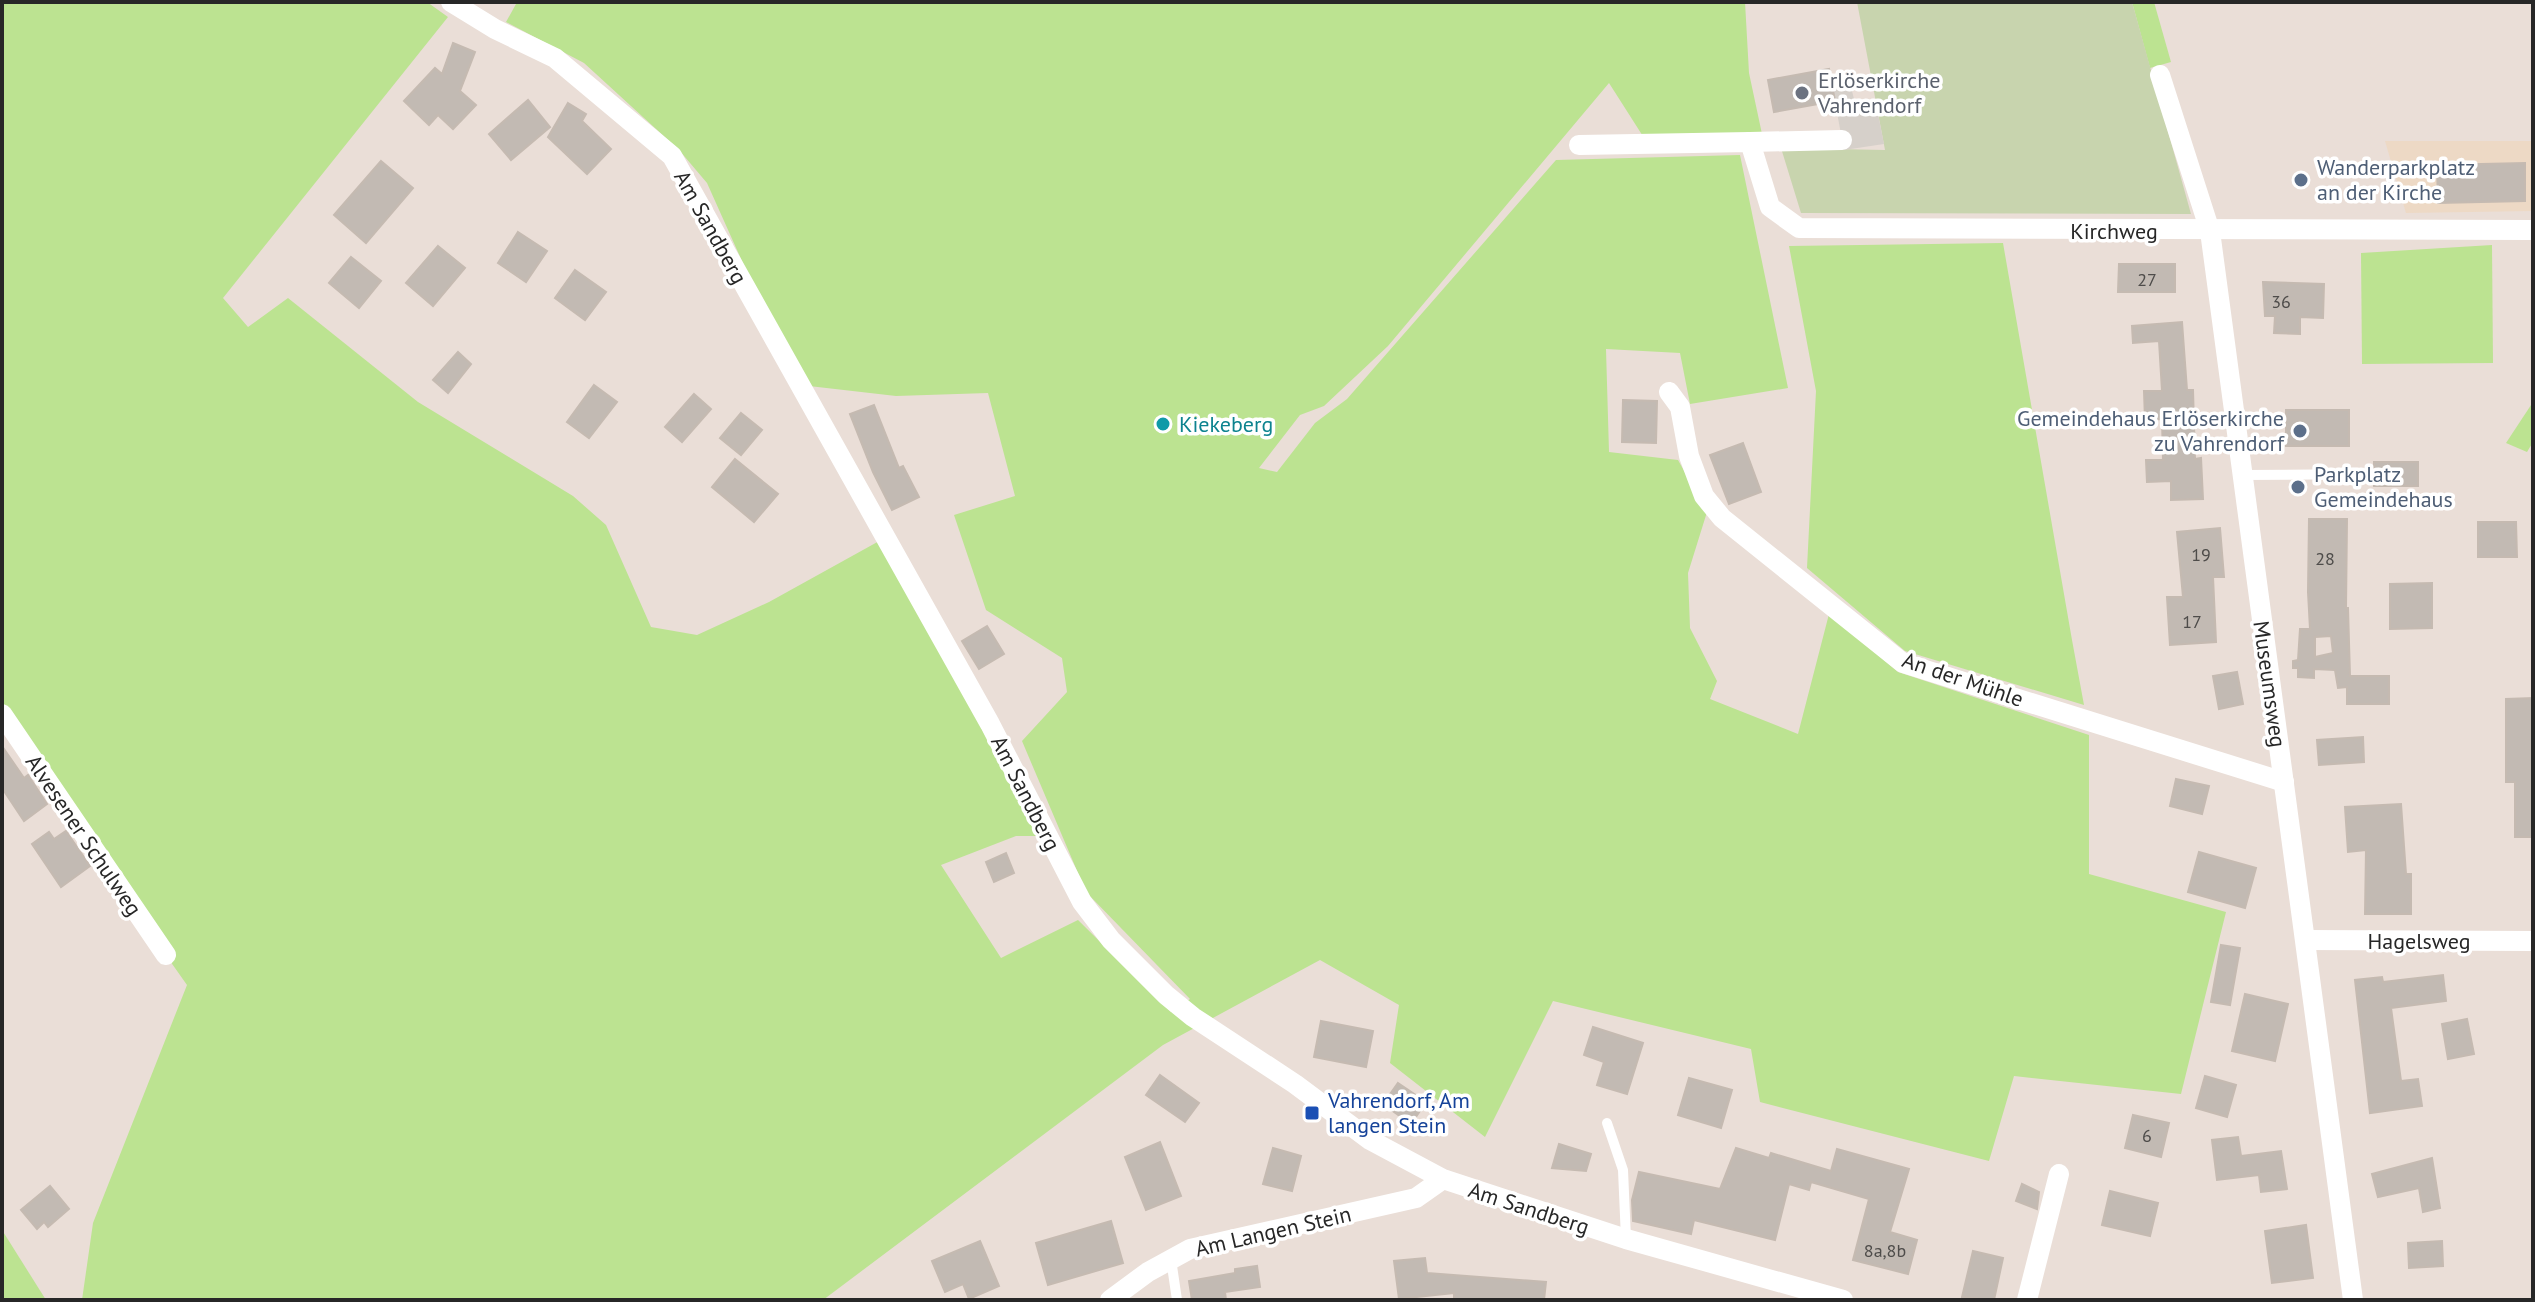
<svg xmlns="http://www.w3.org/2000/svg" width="2535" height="1302" font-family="'PT Sans',sans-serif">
<rect width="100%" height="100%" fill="#eaded7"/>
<path fill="#edd9c5" d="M2385,141H2533V211L2406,213Z"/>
<g fill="#bce391">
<path d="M2,2H427L448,17L223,298L248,327L288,298L418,402L573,496L606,525L651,627L697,635L769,602L881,540L1041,836H1016L941,865L1001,958L1078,920L1171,1012L1190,999L1086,892L1022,741L1067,692L1062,658L986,610L954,515L1015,496L988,393L896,396L809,386L776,337L707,183L679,150L584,63L506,22L516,4L513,2H1745L1749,73L1762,134L1646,141L1609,83L1388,346L1324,406L1300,415L1259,468L1277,472L1315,423L1347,399L1556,160L1740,155L1788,388L1690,404L1680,353L1606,349L1609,452L1678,460L1707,512L1688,573L1690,628L1717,681L1710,699L1798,734L1829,614L1898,672L2089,735V874L2226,912L2181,1094L2014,1076L1989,1161L1760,1102L1751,1049L1553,1001L1485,1137L1390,1063L1399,1005L1320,960L1163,1045L823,1300H82L93,1223L187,985L2,723Z"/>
<path d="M2132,2H2154L2171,62L2150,68Z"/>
<path d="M2003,243L2072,640L2084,705L1905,651L1807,568L1816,391L1789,246Z"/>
<path d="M2492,245L2493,363L2362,364L2361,253Z"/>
<path d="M2533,402V442L2527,452L2506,443Z"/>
<path d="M2,1230L46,1300H2Z"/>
</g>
<path fill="#c8d4ae" d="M1857,2H2132L2191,214L1801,213L1781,148L1885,150Z"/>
<path fill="#d6d0ca" d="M1850,83L1856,107L1877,109L1884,144L1844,150L1832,86Z"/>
<g fill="#c2bab3" stroke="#c5bab1" stroke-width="2" fill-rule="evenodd">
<path d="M453,43L475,52L460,91L476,105L453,129L438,115L429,125L404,101L435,68L442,74Z"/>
<path d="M1829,69L1835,101L1774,112L1768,80Z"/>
<path d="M528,100L550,127L511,160L489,134Z"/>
<path d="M568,103L586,114L582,121L611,149L587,174L548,137Z"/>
<path d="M381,161L413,188L366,243L334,215Z"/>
<path d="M2525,163V201L2438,203L2437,165Z"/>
<path d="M518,232L547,251L526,282L498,263Z"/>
<path d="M438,246L465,268L433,306L406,283Z"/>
<path d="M351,257L381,281L359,308L329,283Z"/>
<path d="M2119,264H2175V292H2118Z"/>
<path d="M575,270L606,292L585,320L555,298Z"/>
<path d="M2263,282L2324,284L2323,318L2300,317V334L2274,333L2275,316H2265Z"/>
<path d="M2182,322L2187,390H2193L2195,459L2201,458L2203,499L2171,500V481L2147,482L2146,460H2163L2162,419L2145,420L2144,391H2162L2159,341L2133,343L2132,326Z"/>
<path d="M458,352L471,364L448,393L433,380Z"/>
<path d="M594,385L617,402L589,438L567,422Z"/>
<path d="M694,394L711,409L682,442L665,427Z"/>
<path d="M1623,400L1657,401L1656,443L1622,442Z"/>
<path d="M874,405L899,468L903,466L919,497L892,510L873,472L850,414Z"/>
<rect x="2286" y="410" width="63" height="36"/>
<path d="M741,413L762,430L741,455L720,438Z"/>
<path d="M1743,443L1761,492L1729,504L1710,455Z"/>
<path d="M735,459L778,494L754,522L712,487Z"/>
<rect x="2374" y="462" width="44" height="24"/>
<path d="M2309,519H2347L2346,608H2348L2350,676H2389V704H2347V687L2338,688L2335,670L2314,669V678L2298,677V668H2293V661L2298,660L2300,629H2310L2308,592ZM2331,636L2333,653L2315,657V637Z"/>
<path d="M2478,522H2516L2517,557H2478Z"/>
<path d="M2220,528L2224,577H2213L2216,642L2170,645L2167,597H2183L2177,532Z"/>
<path d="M2432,583V628L2390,629V584Z"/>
<path d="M987,626L1004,654L979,669L962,641Z"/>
<path d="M2237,672L2243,704L2219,709L2213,676Z"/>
<path d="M2533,698V837H2515V782H2506V699Z"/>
<path d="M2363,737L2364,762L2319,765L2317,740Z"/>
<path d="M2,746L24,778L28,775L47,804L24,821L2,788Z"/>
<path d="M2176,779L2209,786L2202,814L2170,806Z"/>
<path d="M2401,804L2406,874H2411V914H2365L2366,850L2348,852L2345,807Z"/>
<path d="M66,831L90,866L61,887L32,844L49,832L54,839Z"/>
<path d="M2199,852L2256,868L2245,908L2188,892Z"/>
<path d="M1006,853L1014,873L994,882L986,862Z"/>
<path d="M2221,945L2240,948L2230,1005L2211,1002Z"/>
<path d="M2443,975L2446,1001L2391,1008L2401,1081L2418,1079L2422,1106L2370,1113L2355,980L2382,977L2383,982Z"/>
<path d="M2245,994L2288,1004L2275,1061L2232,1051Z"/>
<path d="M2467,1019L2474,1054L2448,1059L2442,1024Z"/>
<path d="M1321,1021L1373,1031L1366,1067L1314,1057Z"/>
<path d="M1593,1027L1643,1043L1627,1094L1597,1085L1604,1062L1584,1055Z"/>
<path d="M1160,1075L1199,1103L1185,1122L1146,1095Z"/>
<path d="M2205,1076L2236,1085L2227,1117L2196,1108Z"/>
<path d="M1689,1078L1732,1090L1721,1128L1678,1115Z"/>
<path d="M1398,1083L1426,1102L1411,1124L1383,1104Z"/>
<path d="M2133,1115L2169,1123L2161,1157L2125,1148Z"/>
<path d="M2238,1137L2241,1156L2281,1151L2287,1189L2261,1192L2259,1175L2217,1180L2212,1140Z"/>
<path d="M1160,1142L1181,1196L1146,1210L1125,1157Z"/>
<path d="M1559,1144L1591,1154L1586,1171L1552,1168Z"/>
<path d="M1273,1148L1301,1156L1292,1191L1263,1184Z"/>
<path d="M1736,1148L1769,1158L1771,1153L1831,1171L1837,1149L1909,1169L1890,1232L1917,1240L1908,1274L1853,1260L1869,1199L1811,1182L1809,1190L1789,1184L1775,1240L1694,1220L1691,1234L1633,1221L1632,1200L1639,1172L1720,1189Z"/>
<path d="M2432,1158L2440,1208L2423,1212L2419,1188L2378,1197L2372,1174Z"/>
<path d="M2022,1184L2039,1192L2037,1209L2016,1201Z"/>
<path d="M50,1186L69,1209L48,1227L44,1222L37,1229L21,1210Z"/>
<path d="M2110,1191L2158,1203L2150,1236L2102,1225Z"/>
<path d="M1111,1221L1123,1263L1048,1285L1036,1243Z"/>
<path d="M2306,1225L2313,1278L2272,1283L2265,1231Z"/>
<path d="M980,1241L999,1286L969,1299L963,1284L945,1292L932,1261Z"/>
<path d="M2442,1241L2443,1266L2409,1268L2408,1243Z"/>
<path d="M1973,1251L2003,1258L1994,1300L1962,1297Z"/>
<path d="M1425,1258L1427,1273L1546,1282L1544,1300H1454V1293L1399,1299L1394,1261Z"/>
<path d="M1257,1266L1260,1287L1225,1292L1226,1300H1192L1189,1281L1235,1273V1269Z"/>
</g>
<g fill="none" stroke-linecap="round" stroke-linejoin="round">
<g stroke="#fff" stroke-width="10">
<path d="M2242,475L2366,474"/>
<path d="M1607,1123L1623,1170L1626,1239"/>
<path d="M1171,1259L1177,1300"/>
</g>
<g stroke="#fff" stroke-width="20">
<path d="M451,2L495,29L555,58L672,156L990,724L1082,902L1111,940L1166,995L1193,1017L1295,1084L1370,1140L1443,1179L1626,1239L1843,1300"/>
<path d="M2160,75L2210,231L2353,1300"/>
<path d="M1750,142L1842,140"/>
<path d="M1579,145L1750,142L1770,207L1799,228L2533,230"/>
<path d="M1669,392L1680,407L1689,456L1704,496L1722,518L1903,663L2284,782"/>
<path d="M2,714L166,955"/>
<path d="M2306,940L2533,941"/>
<path d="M1110,1300L1148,1272L1190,1249L1416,1198L1443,1179"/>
<path d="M2027,1300L2059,1174"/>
</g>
</g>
<circle fill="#6b7280" stroke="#fff" stroke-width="3" cx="1802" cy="93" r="8"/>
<g fill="#5c6f8a" stroke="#fff" stroke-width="3">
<circle cx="2301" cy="180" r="8"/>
<circle cx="2300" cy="431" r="8"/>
<circle cx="2298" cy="487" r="8"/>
</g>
<circle fill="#0f9aa8" stroke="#fff" stroke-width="3" cx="1163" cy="424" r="8"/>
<rect fill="#1a4fb4" stroke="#fff" stroke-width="3" x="1304" y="1105" width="16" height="16" rx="4"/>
<g text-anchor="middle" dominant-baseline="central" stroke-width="7" stroke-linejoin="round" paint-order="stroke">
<g font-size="18" fill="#4e4c4a">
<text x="2147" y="279">27</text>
<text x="2281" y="301">36</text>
<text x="2201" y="554">19</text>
<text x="2325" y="558">28</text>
<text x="2192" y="621">17</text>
<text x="2147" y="1135">6</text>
<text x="1885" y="1250">8a,8b</text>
</g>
<g font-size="22" fill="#5b616d" stroke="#fff" text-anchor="start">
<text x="1818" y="80">Erlöserkirche<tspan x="1818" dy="25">Vahrendorf</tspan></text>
</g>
<g font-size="22" fill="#4e5e75" stroke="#fff" text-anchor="start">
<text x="2317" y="167">Wanderparkplatz<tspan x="2317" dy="25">an der Kirche</tspan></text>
<text x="2284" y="418" text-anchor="end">Gemeindehaus Erlöserkirche<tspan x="2284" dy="25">zu Vahrendorf</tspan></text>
<text x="2314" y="474">Parkplatz<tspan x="2314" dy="25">Gemeindehaus</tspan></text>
</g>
<g font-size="22" fill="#272727" stroke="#fff">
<text transform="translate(711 227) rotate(61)">Am Sandberg</text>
<text x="2114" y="231">Kirchweg</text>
<text transform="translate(1963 679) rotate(19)">An der Mühle</text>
<text transform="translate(2270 684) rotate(82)">Museumsweg</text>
<text transform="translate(1026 793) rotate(63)">Am Sandberg</text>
<text transform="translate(84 835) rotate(56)">Alvesener Schulweg</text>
<text x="2419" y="941">Hagelsweg</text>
<text transform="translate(1529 1208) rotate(18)">Am Sandberg</text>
<text transform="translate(1273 1231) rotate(-13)">Am Langen Stein</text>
</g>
<g font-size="22" fill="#0d838f" stroke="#fff" text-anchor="start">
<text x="1179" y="424">Kiekeberg</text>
</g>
<g font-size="22" fill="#164399" stroke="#fff" text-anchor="start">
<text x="1328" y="1100">Vahrendorf, Am<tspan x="1328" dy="25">langen Stein</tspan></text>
</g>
</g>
<rect width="2535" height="1302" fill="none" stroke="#272727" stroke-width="8"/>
</svg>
